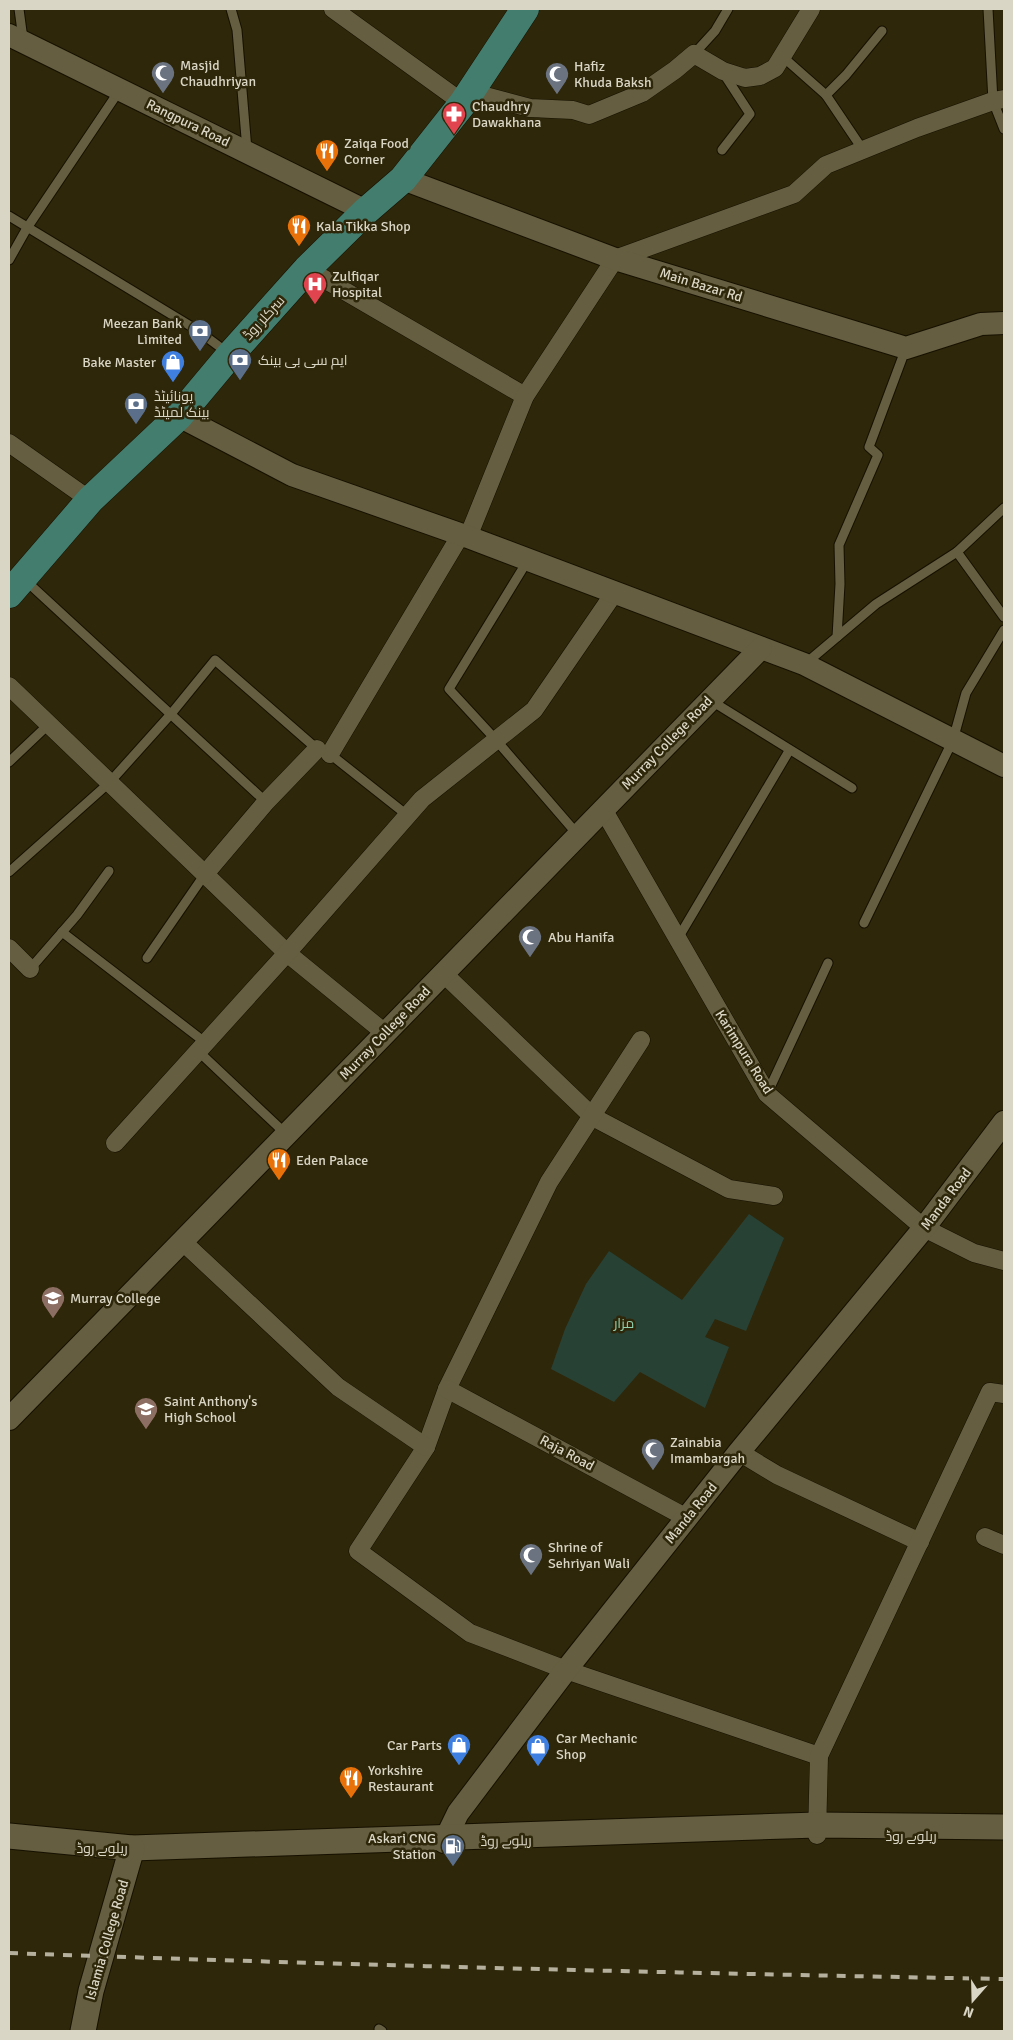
<svg xmlns="http://www.w3.org/2000/svg" width="1013" height="2040" font-family="Signika,Cairo,sans-serif">
<rect width="100%" height="100%" fill="#2e270a"/>
<path fill="#284135" d="M749,1214L784,1238L746,1331L715,1319L705,1337L729,1347L705,1408L640,1372L614,1402L551,1369L565,1329L586,1284L609,1251L682,1300Z"/>
<g fill="none" stroke-linecap="round" stroke-linejoin="round">
<g stroke="#161000" stroke-width="11">
<g id="service">
<path d="M19,9L23,39"/>
<path d="M231,9L237,30L247,150"/>
<path d="M988,9L993,101L1004,129"/>
<path d="M694,54L715,31L728,9"/>
<path d="M783,57L826,95L863,150"/>
<path d="M826,95L846,75L882,31"/>
<path d="M722,150L750,114L724,74"/>
<path d="M9,216L197,330L228,353"/>
<path d="M9,260L27,228L119,91"/>
<path d="M957,552L1004,617"/>
<path d="M528,560L449,689L496,740L578,835"/>
<path d="M25,580L266,802"/>
<path d="M837,637L840,584L839,545L878,455L869,447L906,348"/>
<path d="M805,664L876,604L957,552L1004,508"/>
<path d="M710,700L852,788"/>
<path d="M9,762L48,725"/>
<path d="M9,872L109,783L171,714L215,660L317,749L330,754L407,815"/>
<path d="M864,923L953,740L966,693L1004,630"/>
<path d="M62,932L206,1043"/>
<path d="M677,940L789,751"/>
<path d="M147,958L205,874"/>
<path d="M30,969L77,915L109,871"/>
<path d="M198,1051L286,1134"/>
<path d="M767,1094L828,963"/>
<path d="M379,2029L382,2031"/>
</g>
</g>
<g stroke="#161000" stroke-width="19">
<g id="minor">
<path d="M333,9L463,103"/>
<path d="M470,92L530,108L573,110L589,115L642,93L675,70L694,54L723,71L745,78L760,76L775,68L811,9"/>
<path d="M307,269L525,396"/>
<path d="M9,443L90,500"/>
<path d="M468,537L525,396L615,259L794,194L826,165L917,128L993,101L1004,99"/>
<path d="M9,686L287,953L385,1033"/>
<path d="M330,754L460,536"/>
<path d="M603,809L767,1094L924,1228L974,1253L1004,1261"/>
<path d="M205,874L266,802L317,749"/>
<path d="M9,948L30,969"/>
<path d="M443,973L593,1117L729,1189L774,1196"/>
<path d="M641,1040L549,1182L447,1389L426,1447L358,1551L470,1633L566,1670L819,1756"/>
<path d="M115,1143L287,953L422,799L534,710L615,592"/>
<path d="M182,1241L338,1387L426,1447"/>
<path d="M447,1389L687,1518"/>
<path d="M739,1452L777,1475L920,1542"/>
<path d="M985,1537L1004,1545"/>
<path d="M817,1835L819,1756L990,1392L1004,1394"/>
</g>
</g>
<g stroke="#161000" stroke-width="24">
<g id="tertiary">
<path d="M9,35L366,211"/>
<path d="M403,179L615,259L906,348L981,324L1004,323"/>
<path d="M179,416L292,475L468,537L804,664L1004,766"/>
<path d="M9,1419L761,648"/>
<path d="M444,1842L458,1813L566,1670L739,1452L924,1228L1004,1122"/>
</g>
</g>
<g stroke="#161000" stroke-width="27">
<g id="secondary">
<path d="M9,1836L132,1848L817,1825L1004,1827"/>
<path d="M83,2031L91,1991L132,1848"/>
</g>
</g>
<g stroke="#161000" stroke-width="29">
<path id="primary" d="M9,594L90,500L179,416L230,355L307,269L366,211L403,179L463,103L525,9"/>
</g>
<use href="#service" stroke="#655e40" stroke-width="9"/>
<use href="#minor" stroke="#655e40" stroke-width="18"/>
<use href="#tertiary" stroke="#655e40" stroke-width="22"/>
<use href="#secondary" stroke="#655e40" stroke-width="25"/>
<use href="#primary" stroke="#437d6e" stroke-width="28"/>
<path stroke="#b4b09d" stroke-width="4" stroke-dasharray="9 9" stroke-linecap="butt" d="M9,1953C341,1965 672,1973 1004,1979"/>
</g>
<defs>
<g id="mosque-pin" transform="scale(1.25)"><path d="M0 17L-7.5 6A9.5 9.5 0 1 1 7.5 6Z" fill="#6b7280" stroke="#2e270a"/><path d="M3.5-4.9A6 6 0 1 0 3.5 4.9A5 5 0 1 1 3.5-4.9Z" fill="#fff"/></g>
<g id="pharmacy-pin" transform="scale(1.25)"><path d="M0 17L-7.5 6A9.5 9.5 0 1 1 7.5 6Z" fill="#e0444e" stroke="#2e270a"/><path d="M-2-6h4v4h4v4h-4v4h-4v-4h-4v-4h4Z" fill="#fff"/></g>
<g id="restaurant-pin" transform="scale(1.25)"><path d="M0 17L-7.5 6A9.5 9.5 0 1 1 7.5 6Z" fill="#e8710a" stroke="#2e270a"/><path d="M-5-6h1v4h1v-4h1v4h1v-4h1v5L-1.5 .5V6h-2V.5L-5-1ZM5-6V6H3V1.5H1.5Q1.5-4 5-6Z" fill="#fff"/></g>
<g id="hospital-pin" transform="scale(1.25)"><path d="M0 17L-7.5 6A9.5 9.5 0 1 1 7.5 6Z" fill="#e0444e" stroke="#2e270a"/><path d="M-5-5h3v3.5h4V-5h3V5h-3V1.5h-4V5h-3Z" fill="#fff"/></g>
<g id="bank-pin" transform="scale(1.25)"><path d="M0 17L-7.5 6A9.5 9.5 0 1 1 7.5 6Z" fill="#5c6f8a" stroke="#2e270a"/><path d="M-6-4H6V4H-6ZM0-2.3a2.3 2.3 0 1 0 0 4.6a2.3 2.3 0 1 0 0-4.6Z" fill="#fff"/></g>
<g id="shop-pin" transform="scale(1.25)"><path d="M0 17L-7.5 6A9.5 9.5 0 1 1 7.5 6Z" fill="#3f7fe0" stroke="#2e270a"/><path d="M-5-2.5h2.3a2.7 3.5 0 0 1 5.4 0H5L5.5 6h-11ZM-1.5-2.5h3a1.5 2.3 0 0 0-3 0Z" fill="#fff"/></g>
<g id="university-pin" transform="scale(1.25)"><path d="M0 17L-7.5 6A9.5 9.5 0 1 1 7.5 6Z" fill="#8d6e63" stroke="#2e270a"/><path d="M0-5L7-2L0 1L-7-2ZM-4 1L0 2.5L4 1V4Q0 6-4 4Z" fill="#fff"/></g>
<g id="school-pin" transform="scale(1.25)"><path d="M0 17L-7.5 6A9.5 9.5 0 1 1 7.5 6Z" fill="#8d6e63" stroke="#2e270a"/><path d="M0-5L7-2L0 1L-7-2ZM-4 1L0 2.5L4 1V4Q0 6-4 4Z" fill="#fff"/></g>
<g id="fuel-pin" transform="scale(1.25)"><path d="M0 17L-7.5 6A9.5 9.5 0 1 1 7.5 6Z" fill="#5c6f8a" stroke="#2e270a"/><path d="M-5.5-6h7V0h2V4h1.3V-2.5L3-4.5l.8-.8L6-3V5H2.5V1h-1V6h-7ZM-4.2-4.7v3.2H.2V-4.7Z" fill="#fff"/></g>
</defs>
<g fill-rule="evenodd">
<use href="#mosque-pin" x="163" y="73"/>
<use href="#mosque-pin" x="557" y="74"/>
<use href="#pharmacy-pin" x="454" y="114"/>
<use href="#restaurant-pin" x="327" y="151"/>
<use href="#restaurant-pin" x="299" y="226"/>
<use href="#hospital-pin" x="315" y="284"/>
<use href="#bank-pin" x="200" y="331"/>
<use href="#bank-pin" x="240" y="360"/>
<use href="#shop-pin" x="173" y="362"/>
<use href="#bank-pin" x="136" y="404"/>
<use href="#mosque-pin" x="530" y="937"/>
<use href="#restaurant-pin" x="279" y="1160"/>
<use href="#university-pin" x="53" y="1298"/>
<use href="#school-pin" x="146" y="1409"/>
<use href="#mosque-pin" x="653" y="1450"/>
<use href="#mosque-pin" x="531" y="1555"/>
<use href="#shop-pin" x="459" y="1745"/>
<use href="#shop-pin" x="538" y="1746"/>
<use href="#restaurant-pin" x="351" y="1778"/>
<use href="#fuel-pin" x="453" y="1846"/>
</g>
<g text-anchor="middle" dominant-baseline="central" stroke-width="5" stroke-linejoin="round" paint-order="stroke">
<g font-size="14" fill="#dad6c6" stroke="#2e270a" text-anchor="start">
<text x="180" y="65">Masjid<tspan x="180" dy="16">Chaudhriyan</tspan></text>
<text x="574" y="66">Hafiz<tspan x="574" dy="16">Khuda Baksh</tspan></text>
<text x="472" y="106">Chaudhry<tspan x="472" dy="16">Dawakhana</tspan></text>
<text x="344" y="143">Zaiqa Food<tspan x="344" dy="16">Corner</tspan></text>
<text x="316" y="226">Kala Tikka Shop</text>
<text x="332" y="276">Zulfiqar<tspan x="332" dy="16">Hospital</tspan></text>
<text x="182" y="323" text-anchor="end">Meezan Bank<tspan x="182" dy="16">Limited</tspan></text>
<text x="258" y="360">ایم سی بی بینک</text>
<text x="156" y="362" text-anchor="end">Bake Master</text>
<text x="154" y="396">یونائیٹڈ<tspan x="154" dy="16">بینک لمیٹڈ</tspan></text>
<text x="548" y="937">Abu Hanifa</text>
<text x="296" y="1160">Eden Palace</text>
<text x="70" y="1298">Murray College</text>
<text x="164" y="1401">Saint Anthony's<tspan x="164" dy="16">High School</tspan></text>
<text x="670" y="1442">Zainabia<tspan x="670" dy="16">Imambargah</tspan></text>
<text x="548" y="1547">Shrine of<tspan x="548" dy="16">Sehriyan Wali</tspan></text>
<text x="556" y="1738">Car Mechanic<tspan x="556" dy="16">Shop</tspan></text>
<text x="442" y="1745" text-anchor="end">Car Parts</text>
<text x="368" y="1770">Yorkshire<tspan x="368" dy="16">Restaurant</tspan></text>
<text x="436" y="1838" text-anchor="end">Askari CNG<tspan x="436" dy="16">Station</tspan></text>
</g>
<g font-size="14" fill="#dad6c6" stroke="#2e270a">
<text transform="translate(188 123) rotate(26)">Rangpura Road</text>
<text transform="translate(701 285) rotate(17)">Main Bazar Rd</text>
<text transform="translate(264 318) rotate(-48)">سرکلر روڈ</text>
<text transform="translate(667 743) rotate(-46)">Murray College Road</text>
<text transform="translate(385 1033) rotate(-46)">Murray College Road</text>
<text transform="translate(744 1052) rotate(58)">Karimpura Road</text>
<text transform="translate(946 1199) rotate(-53)">Manda Road</text>
<text transform="translate(567 1453) rotate(28)">Raja Road</text>
<text transform="translate(691 1513) rotate(-51)">Manda Road</text>
<text x="911" y="1836">ریلوے روڈ</text>
<text transform="translate(506 1841) rotate(-1)">ریلوے روڈ</text>
<text x="102" y="1848">ریلوے روڈ</text>
<text transform="translate(107 1940) rotate(-74)">Islamia College Road</text>
</g>
<g font-size="14" fill="#90d1b1" stroke="#2e270a">
<text x="624" y="1323">مزار</text>
</g>
</g>
<rect width="1013" height="2040" fill="none" stroke="#dad6c6" stroke-width="20"/>
<g transform="translate(973 2000) rotate(200)" stroke="#2e270a" stroke-width="4" paint-order="stroke">
<path d="M0-4L9 19L0 12L-9 19Z" fill="#dad6c6"/>
<text y="-8" font-size="14" font-weight="bold" text-anchor="middle" fill="#dad6c6">N</text>
</g>
</svg>
